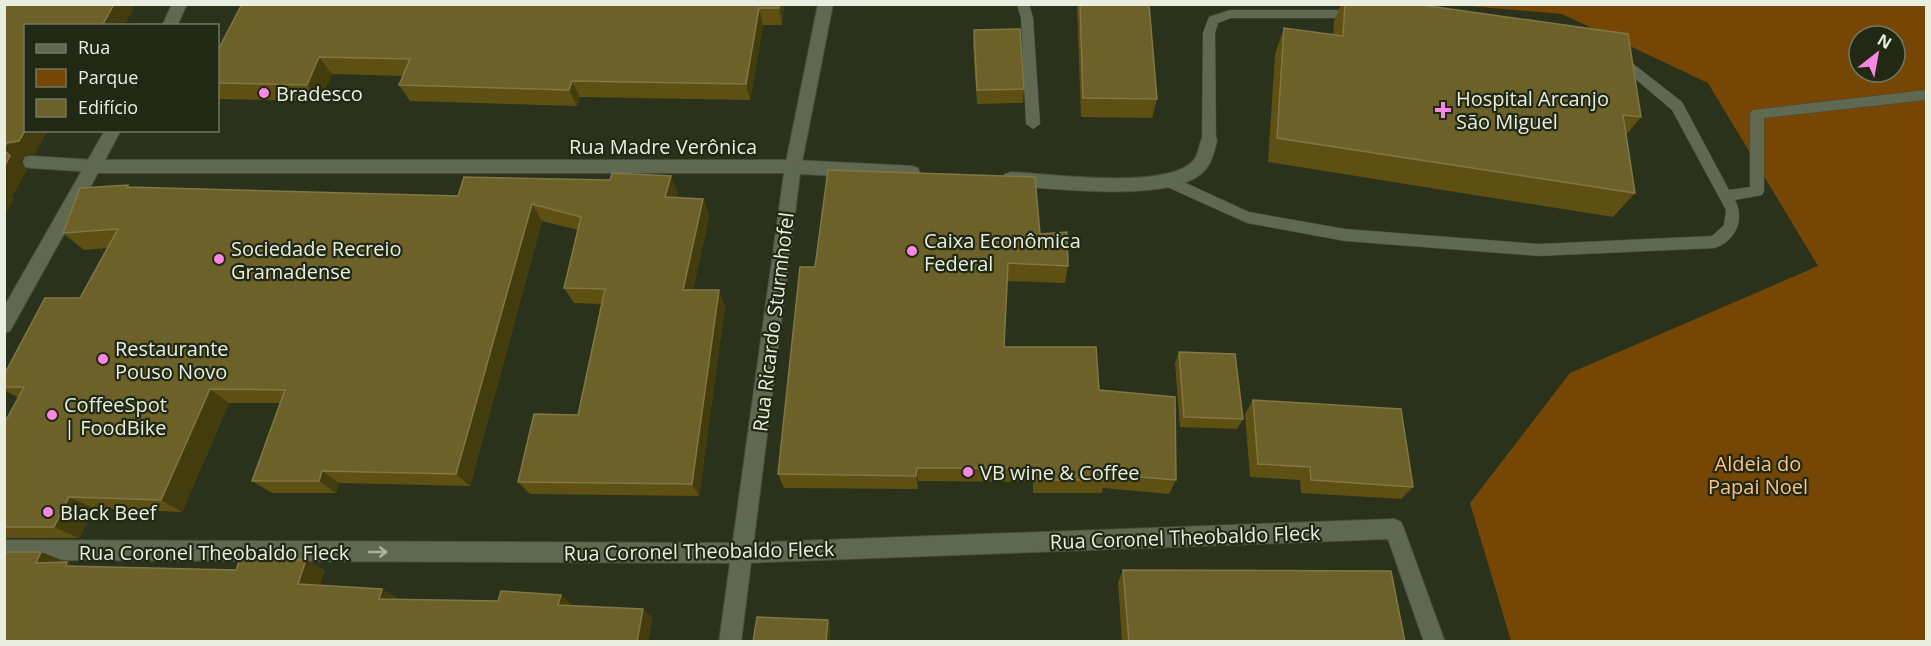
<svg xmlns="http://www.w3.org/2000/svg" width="1931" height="646" font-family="'Open Sans',sans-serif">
<rect width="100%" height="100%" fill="#2a321c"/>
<path fill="#764605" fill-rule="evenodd" d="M1458,5H1926V641H1511L1470,503L1570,373L1818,266L1708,83L1562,14ZM1859,36H1895V72H1859Z"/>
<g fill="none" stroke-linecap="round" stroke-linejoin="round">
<g stroke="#464d3a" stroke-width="1">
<g id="lane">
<path d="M1017,4H1029L1033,18L1040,124L1033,129L1026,124L1021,18Z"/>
<path d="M1230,10H1356L1362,14L1356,18H1231L1218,23L1215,33L1216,140L1209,145L1202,140L1203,33L1209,17Z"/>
<path d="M1618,52L1682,102L1729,190L1750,187V114L1752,110L1926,90V100L1764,118V191L1762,195L1735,200C1745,219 1736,241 1715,248L1539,256L1345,241L1247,223L1165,186L1163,182L1170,176L1175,178L1249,212L1345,229L1539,244L1712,236L1724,225L1726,210L1672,110L1613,60L1612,57Z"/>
</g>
</g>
<g stroke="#464d3a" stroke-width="2">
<g id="street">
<path d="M818,4H833L801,167L799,172L793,174L787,172L785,167Z"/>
<path d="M31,156L94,160L100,161L102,166L100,171L94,172L31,168L25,167L23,162L25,157Z"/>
<path d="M1394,519L1401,522L1404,529L1445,642H1424L1388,539L743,563L4,560V540L743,543Z"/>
</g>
</g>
<g stroke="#464d3a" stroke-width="2">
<g id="secondary">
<path d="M172,4H187L177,26H162Z"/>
<path d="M105,130H121L105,160H793L912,166L918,168L920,173L918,178L912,180L800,174L741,642H719L784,173H98L10,331L4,333V307Z"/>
<path d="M1209,134L1215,136L1217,140C1215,150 1212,162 1205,170C1176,204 1054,188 1011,186L1005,184L1003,179L1005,174L1011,172C1049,174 1167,190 1193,161C1199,155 1199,143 1203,136Z"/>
</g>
</g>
<use href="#lane" fill="#5f6850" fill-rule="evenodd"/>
<use href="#street" fill="#5f6850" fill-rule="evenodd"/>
<use href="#secondary" fill="#5f6850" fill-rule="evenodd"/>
</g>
<g fill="#5e5012">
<path d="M242,4H784L782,25H763L750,100L580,97L577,106L410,101L399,85L403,76L332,74L320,101L218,99V50Z"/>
<path d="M1077,4H1149L1157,99L1152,118L1081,117Z"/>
<path d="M1341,4H1415L1641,117L1626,135L1635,193L1613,217L1268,162L1275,54L1284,28L1333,35L1334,21Z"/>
<path d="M974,30L1024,89L1023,103L977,104L973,45Z"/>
<path d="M128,185L131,187L458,196L678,193L677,198L703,199L709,216L693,290L725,306L699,496L530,494L518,482L578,415L601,304L574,303L564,288L578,230L542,221L470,486L339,483L336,493H272L252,481L280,403H229L182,512L94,508L79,538H4V424L19,398L4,390V375L80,298L107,248L84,250L63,233Z"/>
<path d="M1040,234L1068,266L1065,283L1007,281L1004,347L1099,390L1176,480L1169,494L1103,488L1102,493H1033V482L918,481V489L784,488L778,474Z"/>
<path d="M1179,352L1243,419L1237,429L1180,427L1175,363Z"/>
<path d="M1253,400L1413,487L1401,499L1301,493L1300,480L1250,477L1245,414Z"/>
<path d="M1123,570L1405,642H1122L1118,582Z"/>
</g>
<g fill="#433d0d">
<path d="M114,4H136L124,26H102Z"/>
<path d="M779,4H784L782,25L779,8Z"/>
<path d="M759,8L763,25L750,100L746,84Z"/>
<path d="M319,57L332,74L320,101L307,85Z"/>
<path d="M572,81L580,97L577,106L569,90Z"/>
<path d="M26,129V130H48L35,154L23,156L21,163L27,170L12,197L14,199L4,215V149L7,143Z"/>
<path d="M671,176L678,193L672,214L665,197Z"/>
<path d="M703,199L709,216L690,306L683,290Z"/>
<path d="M532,204L542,221L470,486L456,474Z"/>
<path d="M719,290L725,306L699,496L692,484Z"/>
<path d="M210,389L229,403L182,512L161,500Z"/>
<path d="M917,468L918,481V489L916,476Z"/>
<path d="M322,471L339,483L336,493L319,481Z"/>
<path d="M69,497L94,508L79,538L54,527Z"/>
<path d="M41,552L92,572L36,563Z"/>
<path d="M306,560L325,570L317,594L298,584Z"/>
<path d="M382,589L399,599L396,608L379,599Z"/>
<path d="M561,595L572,604L570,614L558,605Z"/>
<path d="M643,609L653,618L648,642H637Z"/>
<path d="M828,620L831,627L830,642H826Z"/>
</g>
<g fill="#6c6129" stroke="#807745" stroke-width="1.5">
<path d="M4,4H114L102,26H26V129L19,141L7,143L4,149Z"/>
<path d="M242,4H779V8H759L746,84L572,81L569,90L399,85L410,59L319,57L307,85L218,83V50Z"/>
<path d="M1080,4H1149L1157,99L1083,98Z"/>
<path d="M1345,4H1415L1628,34L1641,117L1623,115L1635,193L1277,138L1284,28L1343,36Z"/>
<path d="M1020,29L1024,89L977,90L974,30Z"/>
<path d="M4,150L10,156L4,167Z"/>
<path d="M828,170L1035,177L1040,234L1067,232L1068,266L1008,263L1004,347H1096L1099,390L1175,397L1176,480L1105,474L1106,480H1035V468H917L916,476L778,474L800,267H815Z"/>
<path d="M612,173L671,176L665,197L703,199L683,290H719L692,484L518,482L534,414L578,415L605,289L564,288L581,217L532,204L456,474L322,471L319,481H252L285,390L210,389L161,500L69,497L54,527H4V424L24,387H4V375L45,298H80L118,229L63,233L80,188L128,185L127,187L458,196L464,177L610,180Z"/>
<path d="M1179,352L1235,354L1243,419L1184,417Z"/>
<path d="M1253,400L1401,409L1413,487L1311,480L1310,467L1258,464Z"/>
<path d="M4,552H41L36,563L67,562L66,566L236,570L240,559L306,560L298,584L382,589L379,599L498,601L501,591L561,595L558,605L643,609L637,642H4Z"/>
<path d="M1123,570L1391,571L1405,642H1129Z"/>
<path d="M757,617L828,620L826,642H753Z"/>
</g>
<defs><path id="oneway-shaft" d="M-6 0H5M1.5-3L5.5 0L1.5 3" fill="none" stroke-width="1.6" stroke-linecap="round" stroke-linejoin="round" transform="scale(1.5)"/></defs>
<use stroke="#abb29f" href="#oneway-shaft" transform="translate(378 552)"/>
<g fill="#fc86e3" stroke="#212813" stroke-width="2">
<circle cx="264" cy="93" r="6"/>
<path d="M1440 101h6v6h6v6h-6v6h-6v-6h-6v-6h6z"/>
<circle cx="912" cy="251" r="6"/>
<circle cx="219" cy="259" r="6"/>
<circle cx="103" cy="359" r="6"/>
<circle cx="52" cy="415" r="6"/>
<circle cx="968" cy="472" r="6"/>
<circle cx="48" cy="512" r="6"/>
</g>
<g text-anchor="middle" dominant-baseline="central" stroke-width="4.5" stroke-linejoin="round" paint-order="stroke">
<g font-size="20" fill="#e9eee0" stroke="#212813" text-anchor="start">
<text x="276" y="93">Bradesco</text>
<text x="1456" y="98">Hospital Arcanjo<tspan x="1456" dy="23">São Miguel</tspan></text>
<text x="924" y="240">Caixa Econômica<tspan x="924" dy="23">Federal</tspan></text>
<text x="231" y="248">Sociedade Recreio<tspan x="231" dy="23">Gramadense</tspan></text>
<text x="115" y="348">Restaurante<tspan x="115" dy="23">Pouso Novo</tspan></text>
<text x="64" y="404">CoffeeSpot<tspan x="64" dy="23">| FoodBike</tspan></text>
<text x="980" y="472">VB wine &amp; Coffee</text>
<text x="60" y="512">Black Beef</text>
</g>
<g font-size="20" fill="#e9eee0" stroke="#212813">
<text x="663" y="146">Rua Madre Verônica</text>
<text transform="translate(773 322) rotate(-83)">Rua Ricardo Sturmhofel</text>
<text transform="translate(1185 537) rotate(-2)">Rua Coronel Theobaldo Fleck</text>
<text transform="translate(699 551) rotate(-1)">Rua Coronel Theobaldo Fleck</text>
<text x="214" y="552">Rua Coronel Theobaldo Fleck</text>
</g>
<g font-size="20" fill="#fdc185" stroke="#212813">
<text x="1758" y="463">Aldeia do<tspan x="1758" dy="23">Papai Noel</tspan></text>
</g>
</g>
<rect width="1931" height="646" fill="none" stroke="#e9eee0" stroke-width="12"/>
<rect x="24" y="24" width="195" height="108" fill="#212813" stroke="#717765" stroke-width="1.5"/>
<rect x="36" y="44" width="30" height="9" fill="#5f6850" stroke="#717765" stroke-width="1.5"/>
<text x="78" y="54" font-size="18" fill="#e9eee0">Rua</text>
<rect x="36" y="69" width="30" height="18" fill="#764605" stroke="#717765" stroke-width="1.5"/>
<text x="78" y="84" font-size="18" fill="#e9eee0">Parque</text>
<rect x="36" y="99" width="30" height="18" fill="#6c6129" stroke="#717765" stroke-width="1.5"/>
<text x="78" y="114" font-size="18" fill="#e9eee0">Edifício</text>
<g transform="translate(1877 54) rotate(31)"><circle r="28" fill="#212813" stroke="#717765" stroke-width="1.5"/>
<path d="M0-4.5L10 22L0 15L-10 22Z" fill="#fc86e3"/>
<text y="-9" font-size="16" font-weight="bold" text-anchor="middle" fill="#e9eee0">N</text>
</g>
</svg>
